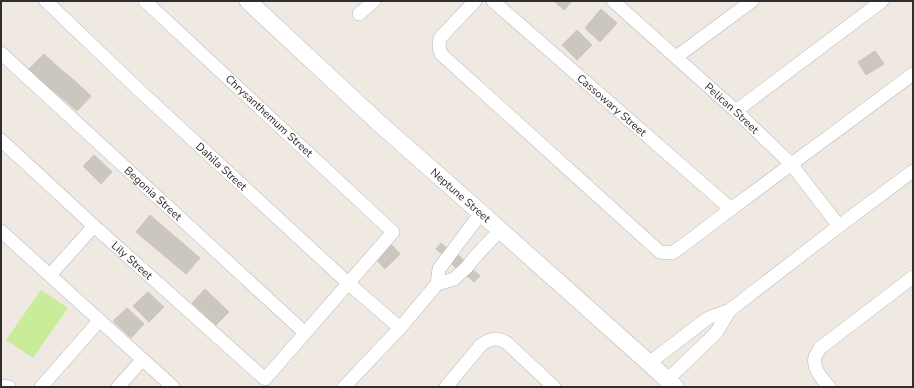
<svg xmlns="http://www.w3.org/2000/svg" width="914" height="388" font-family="'Nunito Sans',sans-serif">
<rect width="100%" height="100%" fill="#efe9e1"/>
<path fill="#c9ec9a" d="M41,290L68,308L33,358L6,340Z"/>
<g fill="#cbc7bf" stroke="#cbc5ba">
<path d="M554,1H572L564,10Z"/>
<path d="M601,9L617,23L600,42L585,28Z"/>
<path d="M577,30L592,45L577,60L562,45Z"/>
<path d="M875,51L884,64L866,75L858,62Z"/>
<path d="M44,54L59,68L45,84L29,69Z"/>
<path d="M59,68L75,81L61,97L45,84Z"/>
<path d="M75,81L91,96L77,111L61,97Z"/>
<path d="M94,155L112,172L101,184L83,166Z"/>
<path d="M150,215L200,258L186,274L136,232Z"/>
<path d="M389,242L400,254L385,269L374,257Z"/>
<path d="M441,243L448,249L443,255L436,249Z"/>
<path d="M458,255L466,262L458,270L451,263Z"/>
<path d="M472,269L480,276L474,282L467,276Z"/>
<path d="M205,289L229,312L216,325L192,303Z"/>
<path d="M148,292L164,307L149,322L133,306Z"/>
<path d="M127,308L144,324L131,338L113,321Z"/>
</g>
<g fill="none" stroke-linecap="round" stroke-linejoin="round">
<g stroke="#b4b7c1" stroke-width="14">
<g id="minor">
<path id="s1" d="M46,1L140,91L348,283L400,328"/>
<path d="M475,1L440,38L439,47L441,54L660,252L672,253L681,247L731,209L913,74"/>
<path id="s2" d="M493,1L731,209"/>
<path id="s3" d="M613,1L736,111L791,164L839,226"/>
<path d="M359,14L374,1"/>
<path id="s4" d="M1,53L305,333"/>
<path d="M676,57L752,1"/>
<path d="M736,111L882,1"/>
<path id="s5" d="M1,140L94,226L265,379L393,232L145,1"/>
<path d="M481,213L439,269L437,284L454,279L467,267L474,258L500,230"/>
<path d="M1,231L173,387"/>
<path d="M50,275L94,226"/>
<path d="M649,363L708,318L730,310L839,226L913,171"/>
<path d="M667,380L716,333L730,310"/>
<path d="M1,386L9,387"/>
<path d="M41,387L99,321"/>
<path d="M118,387L142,360"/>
<path d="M344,387L400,328L437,284"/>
<path d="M446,387L481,345C491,338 496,337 507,343L554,387"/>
<path d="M829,387C823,379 812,369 815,357C816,354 819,351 820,348L913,277"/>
</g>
</g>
<g stroke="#b4b7c1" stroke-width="18">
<g id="tertiary">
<path id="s6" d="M248,1L380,124L481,213L649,363L675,387"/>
</g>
</g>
<use href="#minor" stroke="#fff" stroke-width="13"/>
<use href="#tertiary" stroke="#fff" stroke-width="17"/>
</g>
<g text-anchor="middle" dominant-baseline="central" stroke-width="3" stroke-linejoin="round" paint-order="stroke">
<g font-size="11" fill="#2e2e2e" stroke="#fff">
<text stroke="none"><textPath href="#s2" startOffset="158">Cassowary Street</textPath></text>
<text stroke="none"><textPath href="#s3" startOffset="160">Pelican Street</textPath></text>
<text transform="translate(269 116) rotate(43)">Chrysanthemum Street</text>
<text stroke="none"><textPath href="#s1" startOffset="241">Dahila Street</textPath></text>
<text stroke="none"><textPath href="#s4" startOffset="207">Begonia Street</textPath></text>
<text stroke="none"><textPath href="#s6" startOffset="288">Neptune Street</textPath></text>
<text stroke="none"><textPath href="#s5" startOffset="178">Lily Street</textPath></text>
</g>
</g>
<rect width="914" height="388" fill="none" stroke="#2e2e2e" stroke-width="4"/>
</svg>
